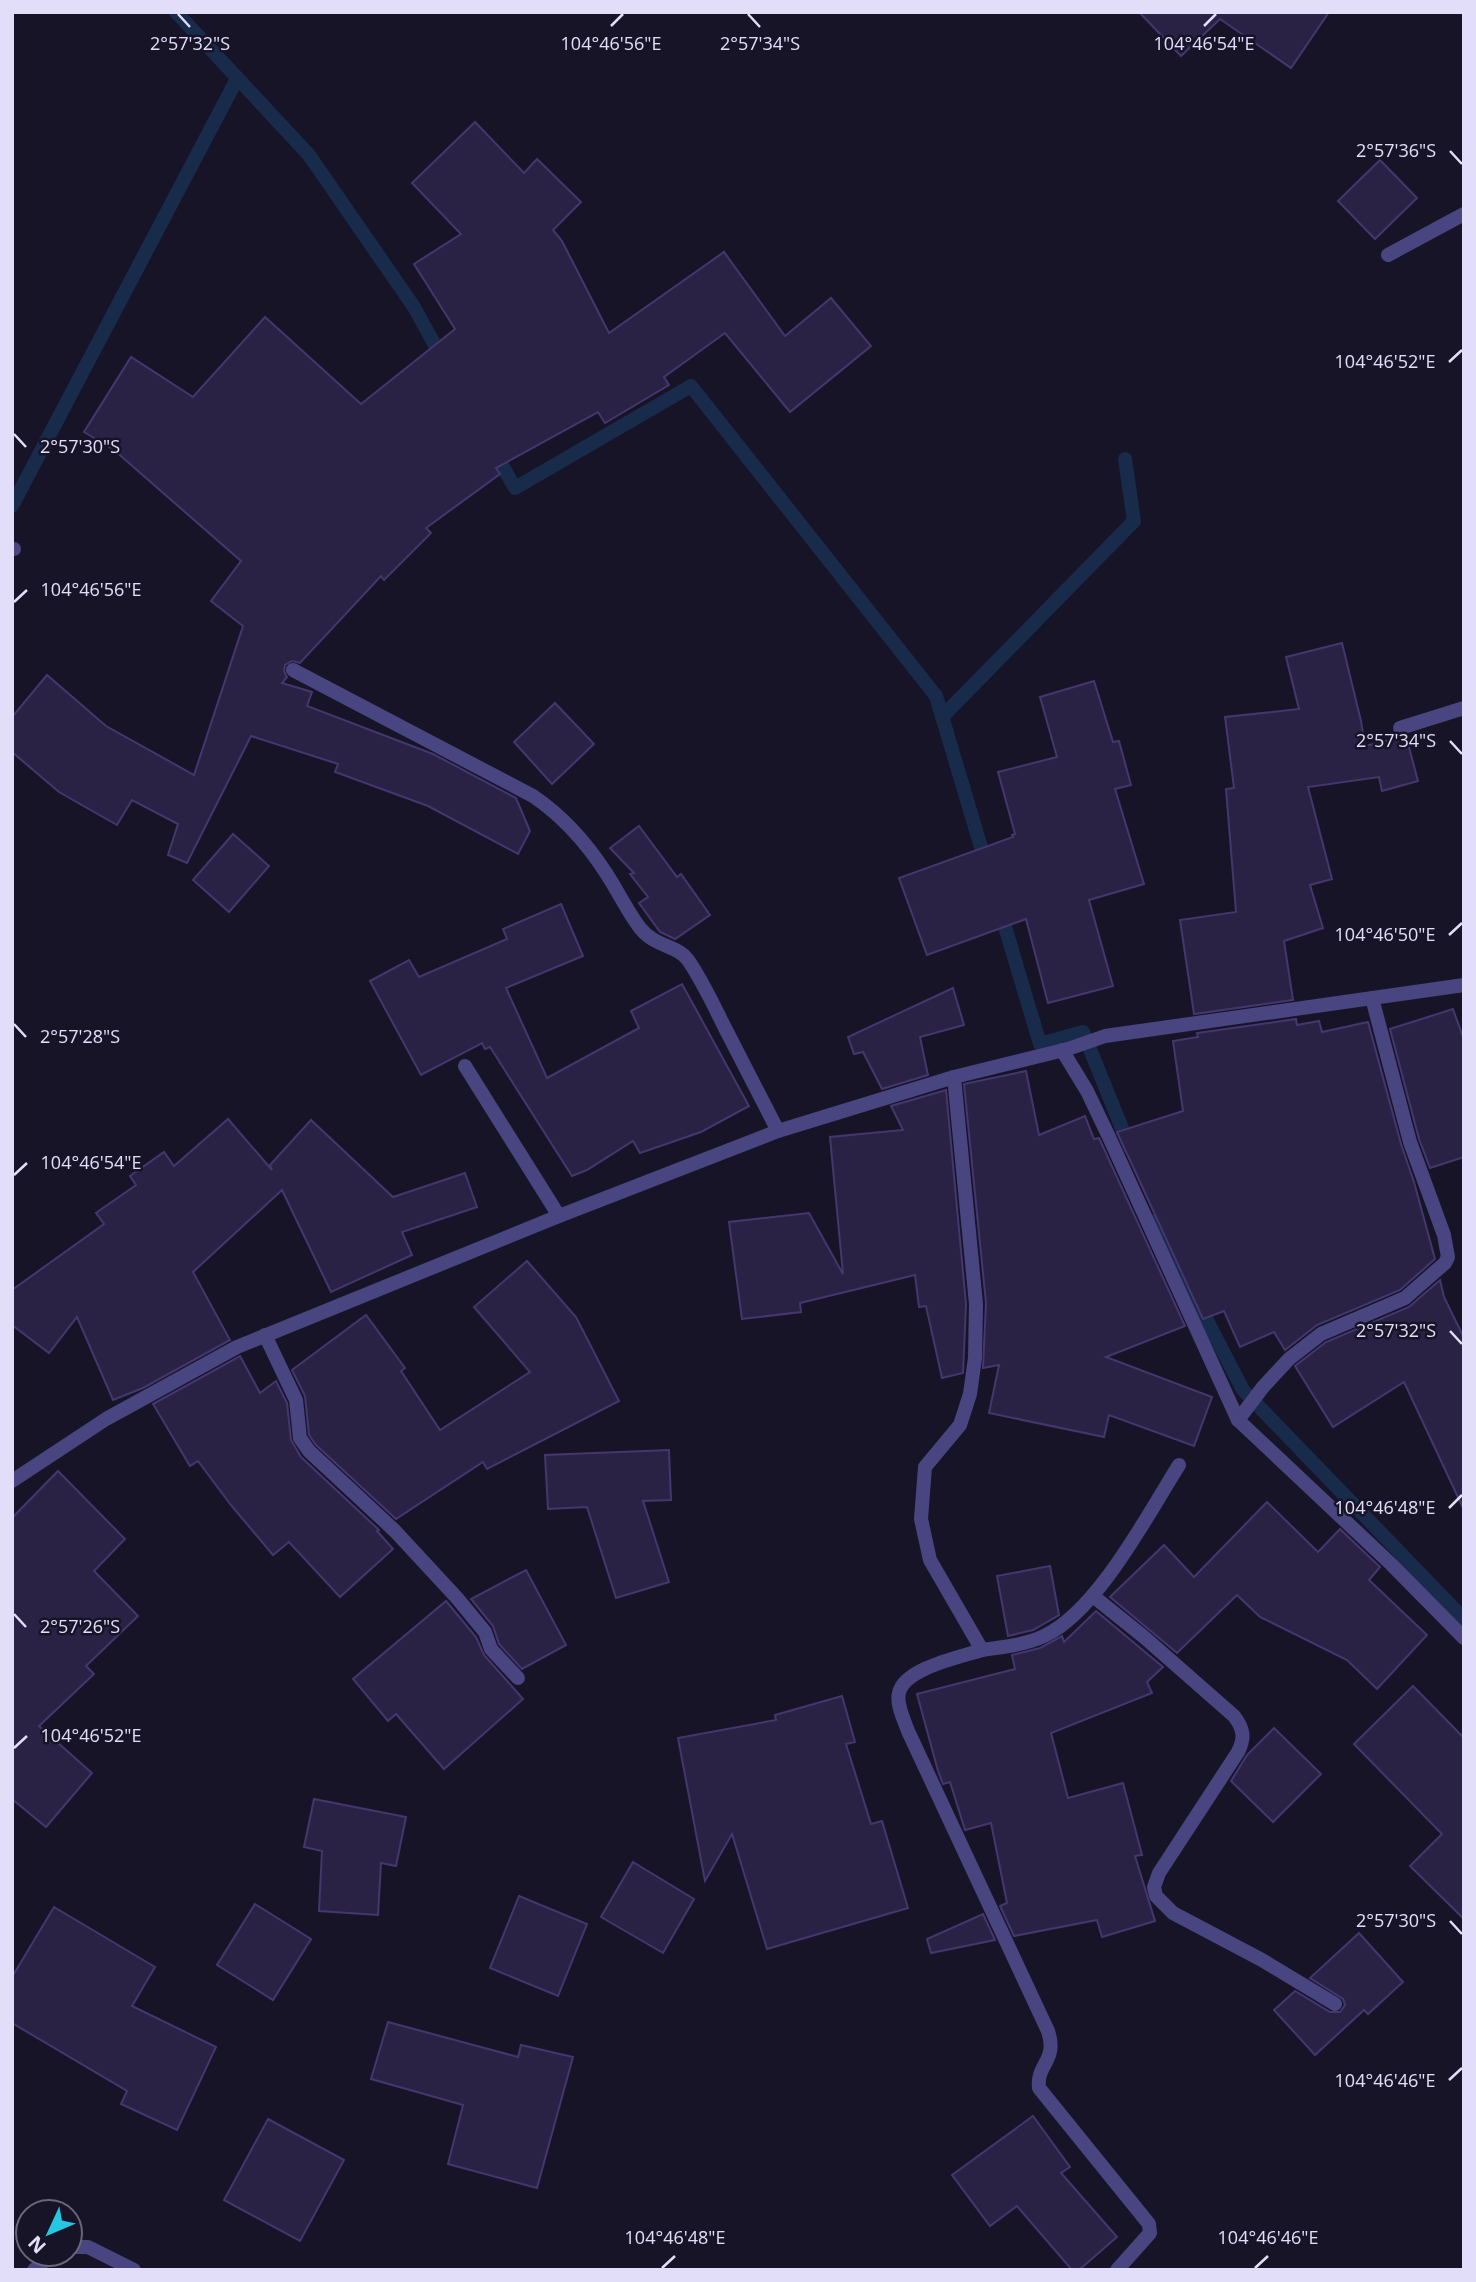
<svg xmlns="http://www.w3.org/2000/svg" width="1476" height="2282" font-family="'Open Sans',sans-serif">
<rect width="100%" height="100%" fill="#181427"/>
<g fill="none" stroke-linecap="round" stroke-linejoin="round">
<g stroke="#182b4b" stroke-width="14">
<path d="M176,12L309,155L414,307L443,360"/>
<path d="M492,448L515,488L691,386L936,696L986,864"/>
<path d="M12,506L237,79"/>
<path d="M942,717L1134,521L1125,459"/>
<path d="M1000,910L1040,1044L1083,1032L1130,1148"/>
<path d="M1158,1219L1172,1253L1243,1390L1464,1619"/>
</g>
</g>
<g fill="#2a2245" stroke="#44376e" stroke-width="2">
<path d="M1139,12H1329L1291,68L1220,19L1181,56Z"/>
<path d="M475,122L524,173L537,159L581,202L553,230L562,241L609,333L724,252L785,336L831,298L871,346L790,412L725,333L664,377L669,385L605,423L598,412L496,468L500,474L426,528L431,533L384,580L381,576L300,663L292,661L285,665L284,671L287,677L282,683L312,692L307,706L433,754L516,798L530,831L518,854L428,806L335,772L338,764L251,736L187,863L168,855L178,824L132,800L117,825L59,792L12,752V717L47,675L106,726L194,775L243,626L211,601L241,561L114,450L84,432L131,357L193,397L265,317L361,404L455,329L414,264L461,234L412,183Z"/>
<path d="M1380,160L1417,198L1375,239L1338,201Z"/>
<path d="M1342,643L1361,721L1365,746L1406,736L1418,781L1382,791L1379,777L1308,787L1332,879L1310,885L1323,928L1284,941L1293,1000L1194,1014L1180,920L1236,912L1226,789L1234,788L1225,717L1299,709L1286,657Z"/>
<path d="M1094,681L1113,742L1119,741L1131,785L1115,789L1144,884L1089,900L1113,986L1048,1003L1026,919L927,955L899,878L1013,837L1012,835L1015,834L998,772L1057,757L1040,697Z"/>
<path d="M555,703L594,744L552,784L514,742Z"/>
<path d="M639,826L677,877L681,874L710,915L675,939L660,932L639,903L648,897L630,874L634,873L610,848Z"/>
<path d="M233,834L269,866L229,912L193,880Z"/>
<path d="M561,904L583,956L506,988L547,1078L639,1028L631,1011L682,984L749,1106L701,1132L640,1153L633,1141L587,1170L572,1176L490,1047L485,1049L482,1043L421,1075L370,981L409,960L419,977L507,939L503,929Z"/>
<path d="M953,988L964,1025L920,1037L928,1075L882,1089L863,1052L854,1054L848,1037Z"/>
<path d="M1453,1009L1464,1040V1157L1430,1168L1419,1139L1390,1029Z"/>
<path d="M1296,1019L1297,1025L1319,1021L1322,1032L1368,1022L1401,1144L1414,1182L1435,1259L1400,1290L1317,1325L1285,1350L1274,1332L1240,1347L1224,1311L1203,1319L1117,1132L1183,1111L1173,1041L1198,1037L1197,1033Z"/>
<path d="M1026,1071L1039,1135L1085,1116L1094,1139L1099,1138L1185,1326L1106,1357L1212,1397L1194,1446L1109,1415L1104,1437L989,1413L999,1365L983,1368L986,1303L964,1084Z"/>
<path d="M946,1090L966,1304L963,1373L942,1378L926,1306L919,1307L915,1275L800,1303L801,1312L742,1319L729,1222L809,1213L843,1274L830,1137L903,1130L891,1106Z"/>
<path d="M228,1119L272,1170L270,1165L311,1120L393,1197L465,1173L477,1207L402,1232L412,1255L331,1292L282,1190L193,1272L230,1340L143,1388L113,1400L77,1317L49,1353L12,1325V1290L104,1224L96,1213L136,1185L130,1176L164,1152L174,1166Z"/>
<path d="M527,1261L576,1317L619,1401L487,1469L483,1462L396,1519L316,1445L309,1435L305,1396L292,1370L366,1315L405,1368L401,1371L440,1430L530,1372L474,1307Z"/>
<path d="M1440,1280L1444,1297L1464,1338V1510L1404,1382L1333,1427L1295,1366L1326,1342L1409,1307Z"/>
<path d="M240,1356L260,1393L276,1381L287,1403L291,1440L301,1457L379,1530L377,1531L393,1549L340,1597L289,1542L273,1555L230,1504L198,1461L190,1466L153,1404Z"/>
<path d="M669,1450L671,1500L643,1501L669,1582L616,1598L587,1507L548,1509L545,1455Z"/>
<path d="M58,1471L125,1539L94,1571L138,1616L86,1666L94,1674L39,1726L92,1773L46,1827L12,1799V1518Z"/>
<path d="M1267,1502L1318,1552L1340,1529L1380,1567L1369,1580L1427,1635L1377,1689L1347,1660L1260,1617L1237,1595L1177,1653L1110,1597L1164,1545L1194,1577Z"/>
<path d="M1050,1566L1059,1615L1033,1630L1008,1636L997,1576Z"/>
<path d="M526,1570L566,1645L522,1669L499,1644L493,1626L471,1599Z"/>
<path d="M446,1601L476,1637L484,1655L523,1699L444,1769L396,1714L388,1721L353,1679Z"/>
<path d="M1096,1611L1163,1667L1147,1682L1152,1693L1051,1733L1068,1798L1123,1783L1142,1855L1135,1856L1155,1921L1102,1937L1097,1920L1014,1936L1000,1906L1007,1903L991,1823L965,1830L950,1782L943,1784L938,1771L917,1694L1015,1669L1012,1655L1040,1648L1062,1636L1064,1642Z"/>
<path d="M1413,1686L1464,1738V1919L1410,1866L1442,1834L1354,1744Z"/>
<path d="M842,1696L855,1742L846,1744L871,1824L882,1821L908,1908L767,1949L732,1834L705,1881L678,1738L776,1720L775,1715Z"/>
<path d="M1274,1728L1321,1774L1273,1822L1231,1781L1247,1755Z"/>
<path d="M314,1799L406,1817L396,1866L381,1863L378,1915L319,1911L322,1851L304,1847Z"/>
<path d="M633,1862L694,1899L663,1953L601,1917Z"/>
<path d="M519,1896L587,1924L558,1996L490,1968Z"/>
<path d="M255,1904L311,1939L273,2000L217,1965Z"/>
<path d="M54,1907L155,1967L132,2006L216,2047L177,2130L121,2104L127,2091L12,2023V1977Z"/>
<path d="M983,1914L995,1940L931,1953L927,1939Z"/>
<path d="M1359,1933L1403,1982L1368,2014L1364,2010L1315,2055L1274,2010L1295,1991L1330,2012H1340L1345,2005L1343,1999L1310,1978Z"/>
<path d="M388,2022L518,2057L521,2045L573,2057L537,2188L448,2164L463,2105L371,2079Z"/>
<path d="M1033,2116L1070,2167L1061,2173L1117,2237L1079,2270H1072L1017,2206L990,2226L952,2175Z"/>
<path d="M268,2119L344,2160L300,2241L224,2200Z"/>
</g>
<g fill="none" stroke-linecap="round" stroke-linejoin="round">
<g stroke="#494580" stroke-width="14">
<path d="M1388,255L1464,214"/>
<path d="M12,549H14"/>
<path d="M293,670L533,796C564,817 586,842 606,873C618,891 627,911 640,928C656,948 676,944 688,960C702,980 713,1004 724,1026C742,1061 760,1096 778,1131"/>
<path d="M1400,728L1464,708"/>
<path d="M1062,1050L1087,1091L1109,1137L1238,1420L1391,1564L1464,1638"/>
<path d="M465,1066L559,1216"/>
<path d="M954,1077L976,1304L975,1358L970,1394L960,1425L925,1467L921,1519L930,1560L982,1650C1002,1647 1025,1645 1044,1636C1097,1612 1148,1514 1179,1465"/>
<path d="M265,1335L296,1400L300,1438L309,1451L395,1531L457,1598L485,1632L491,1649L518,1678"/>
<path d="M1238,1420L1263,1387L1289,1359L1321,1334L1405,1298L1445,1263L1448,1257L1444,1235L1410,1142L1372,998"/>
<path d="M12,1481L106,1419L237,1347L559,1216L778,1131L954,1077L1068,1049L1105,1036L1464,985"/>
<path d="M1093,1596L1144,1637L1234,1716C1244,1729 1245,1738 1238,1752L1159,1873L1154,1887L1156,1896L1173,1913L1262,1960L1335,2004"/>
<path d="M982,1650C961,1657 904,1668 899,1693C896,1704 904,1720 908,1731L1048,2031C1058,2061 1036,2064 1039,2088L1149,2224L1150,2233L1117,2270"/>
<path d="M70,2247H88L134,2270"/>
<path d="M34,2270L52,2254"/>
</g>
</g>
<path fill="none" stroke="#e2defa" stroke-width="2.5" d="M178,14L190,27M748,14L760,27M611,26L623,14M1204,26L1216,14M1450,151L1462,164M1449,362L1462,350M14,434L26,447M14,602L27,590M1450,741L1462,754M1449,935L1462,923M14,1024L26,1037M14,1175L27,1163M1450,1331L1462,1344M1449,1508L1462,1495M14,1614L26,1627M14,1748L27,1736M1450,1921L1462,1934M1449,2080L1462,2068M662,2268L675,2256M1255,2268L1268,2256"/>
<g font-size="18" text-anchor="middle" fill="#e2defa" stroke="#181427" stroke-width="5" stroke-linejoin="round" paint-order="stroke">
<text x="611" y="50">104°46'56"E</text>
<text x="1204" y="50">104°46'54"E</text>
<text x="190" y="50">2°57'32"S</text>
<text x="760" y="50">2°57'34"S</text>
<text x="1396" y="157">2°57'36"S</text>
<text x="1385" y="368">104°46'52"E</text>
<text x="80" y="453">2°57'30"S</text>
<text x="91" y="596">104°46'56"E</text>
<text x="1396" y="747">2°57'34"S</text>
<text x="1385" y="941">104°46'50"E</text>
<text x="80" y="1043">2°57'28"S</text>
<text x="91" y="1169">104°46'54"E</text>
<text x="1396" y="1337">2°57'32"S</text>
<text x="1385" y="1514">104°46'48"E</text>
<text x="80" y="1633">2°57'26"S</text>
<text x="91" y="1742">104°46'52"E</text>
<text x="1396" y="1927">2°57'30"S</text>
<text x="1385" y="2087">104°46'46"E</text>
<text x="675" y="2244">104°46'48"E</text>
<text x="1268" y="2244">104°46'46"E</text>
</g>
<rect width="1476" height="2282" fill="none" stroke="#e2defa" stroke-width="28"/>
<g transform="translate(49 2233) rotate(226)"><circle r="33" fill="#181427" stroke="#69657b" stroke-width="2"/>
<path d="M0-5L12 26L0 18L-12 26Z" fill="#24c8e1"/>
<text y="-10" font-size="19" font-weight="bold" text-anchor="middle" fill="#e2defa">N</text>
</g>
</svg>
